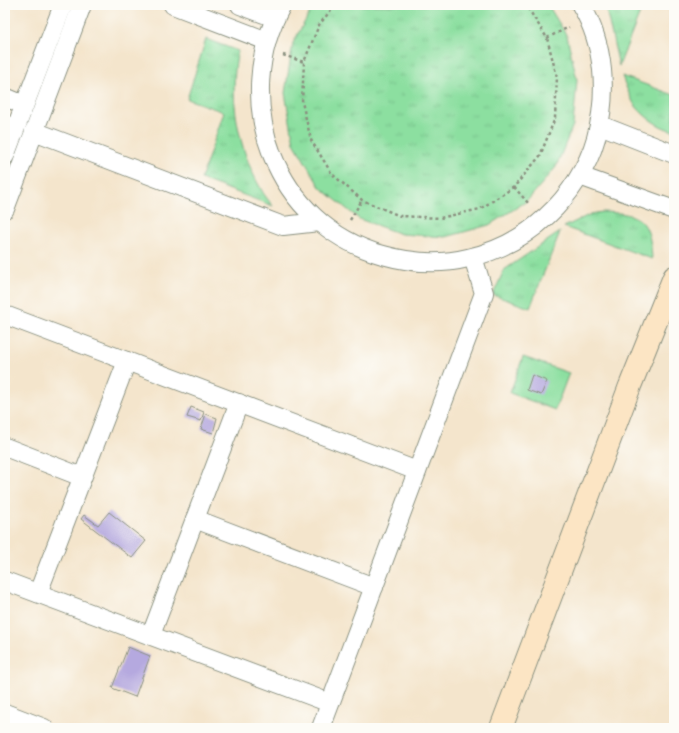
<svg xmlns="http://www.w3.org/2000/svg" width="679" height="733" font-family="Sriracha,sans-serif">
<defs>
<pattern id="park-tufts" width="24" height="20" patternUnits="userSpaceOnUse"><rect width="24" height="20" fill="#8cdfa0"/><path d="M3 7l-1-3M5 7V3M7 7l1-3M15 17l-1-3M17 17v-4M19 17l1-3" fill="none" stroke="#78c08a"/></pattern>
</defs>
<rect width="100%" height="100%" fill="#fdfcf7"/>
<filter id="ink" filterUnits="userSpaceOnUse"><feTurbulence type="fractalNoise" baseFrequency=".025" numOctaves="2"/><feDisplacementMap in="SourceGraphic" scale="8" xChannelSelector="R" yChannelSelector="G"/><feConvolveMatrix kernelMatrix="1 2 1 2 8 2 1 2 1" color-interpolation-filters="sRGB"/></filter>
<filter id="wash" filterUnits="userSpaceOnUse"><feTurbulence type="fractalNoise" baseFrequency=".012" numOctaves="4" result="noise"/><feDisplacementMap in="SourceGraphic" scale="16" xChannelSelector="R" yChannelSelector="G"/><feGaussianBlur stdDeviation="0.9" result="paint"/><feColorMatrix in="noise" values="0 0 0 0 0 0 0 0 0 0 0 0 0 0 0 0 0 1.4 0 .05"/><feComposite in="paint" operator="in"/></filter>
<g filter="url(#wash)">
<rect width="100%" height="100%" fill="#f4e5cc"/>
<path fill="#8cdfa0" stroke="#568e6a" d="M523,357L569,373L555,410L510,393Z"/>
<g fill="url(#park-tufts)" stroke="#568e6a">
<path d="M314,5H548L567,36L577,80L573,125L556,167L527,201L489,225L446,237L401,234L359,219L320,187L294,143L285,93L293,43Z"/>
<path d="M605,5H643L619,66Z"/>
<path d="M206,39L238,51C228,96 238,149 261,189C264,195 269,201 273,206L201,179L224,112L187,99Z"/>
<path d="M622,76L674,95V131C659,128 641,115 633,102C629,94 625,85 622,76Z"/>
<path d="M602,212C641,213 650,219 652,259L564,227L591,214Z"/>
<path d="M560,232L530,308L493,295L504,270Z"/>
</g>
<g id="blocks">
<g fill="#b5a9df">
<path d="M532,375L547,381L541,395L527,390Z"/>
<path d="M191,407L204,412L201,421L187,417Z"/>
<path d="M206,414L217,418L213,433L201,429Z"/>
<path d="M109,512L146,541L132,558L81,519L84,515L98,525Z"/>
<path d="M128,647L150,656L135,697L112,688Z"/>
</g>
</g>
</g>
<g filter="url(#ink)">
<use href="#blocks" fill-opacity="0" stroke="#8a9180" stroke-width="1"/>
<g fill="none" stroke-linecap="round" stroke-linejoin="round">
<g stroke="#8a9180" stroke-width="20">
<g id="minor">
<path d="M173,5L267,41"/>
<path d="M240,5L275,18"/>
<path d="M282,5C229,101 275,225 383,255C411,263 440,265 468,258C498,251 525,237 547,216C569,196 588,167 596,138C608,94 605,45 581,5"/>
<path d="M5,97L24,105"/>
<path d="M600,125L674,154"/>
<path d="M34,131L283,226L319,222"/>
<path d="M5,156L63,5"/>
<path d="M580,176L674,210"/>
<path d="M5,209L82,5"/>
<path d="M5,315L417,471"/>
<path d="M5,447L82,477"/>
<path d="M195,519L374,587"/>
<path d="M5,581L330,703"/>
<path d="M38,593L127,361"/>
<path d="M151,635L239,403"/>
<path d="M5,713L44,728"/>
<path d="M321,728L484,293L473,257"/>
</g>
</g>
<g stroke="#8a9180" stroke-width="24">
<path id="secondary" d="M501,728L630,386L674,277"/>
</g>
<g stroke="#8a9180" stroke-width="2.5" stroke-dasharray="3 3" stroke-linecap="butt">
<path d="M335,5L319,25L304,62L302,102L311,140L332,174L362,200L400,216L440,218L480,209L514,187L540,156L555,118L557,77L547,38L526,5"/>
<path d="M547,38L569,27"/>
<path d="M283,55L304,62"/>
<path d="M514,187L529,204"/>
<path d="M350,220L362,200"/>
</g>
<use href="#minor" stroke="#fff" stroke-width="18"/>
<use href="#secondary" stroke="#fce5c4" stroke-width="22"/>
</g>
</g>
<rect width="679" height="733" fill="none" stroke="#fdfcf7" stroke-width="20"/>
</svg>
